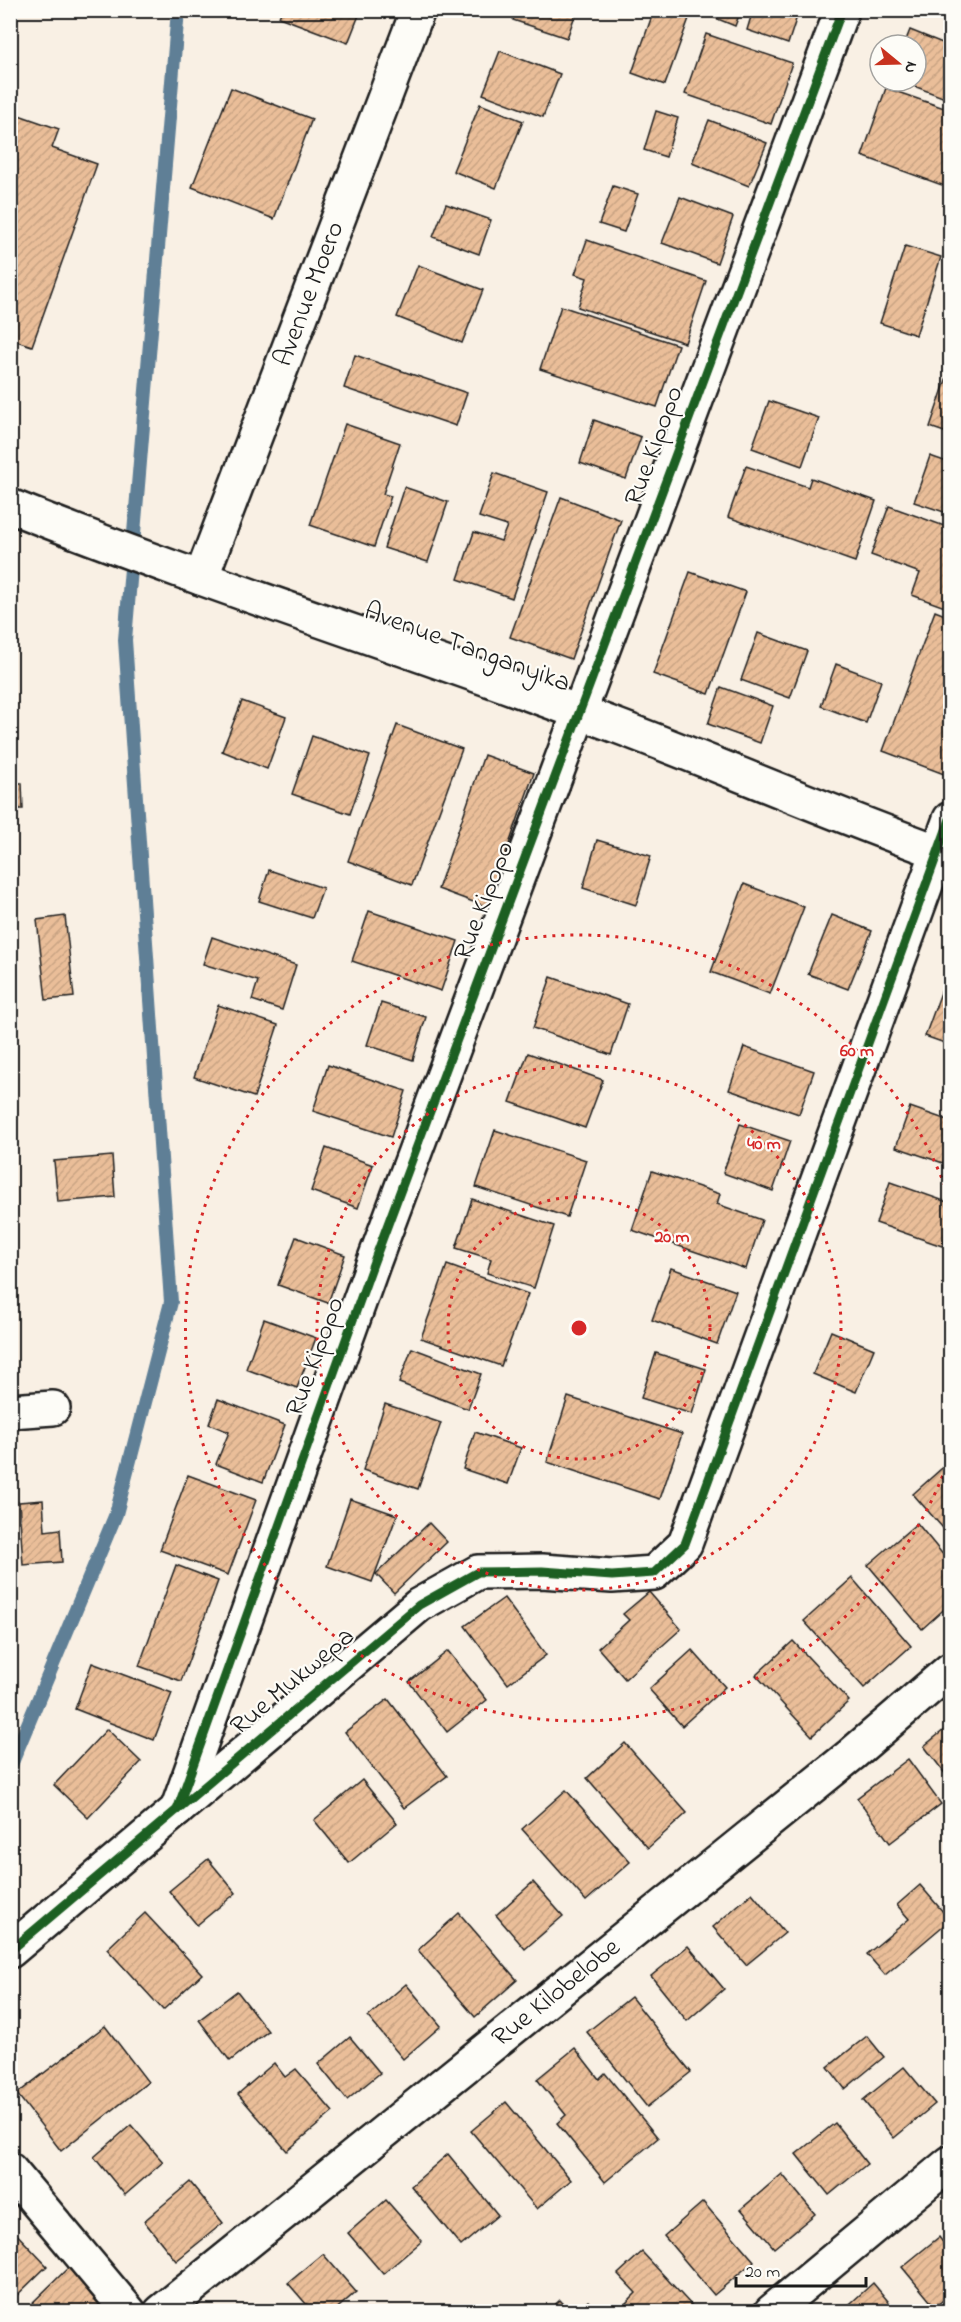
<svg xmlns="http://www.w3.org/2000/svg" width="961" height="2322" font-family="'Indie Flower',sans-serif">
<defs>
<pattern id="building-hatch" width="6" height="6" patternUnits="userSpaceOnUse" patternTransform="scale(1.5)"><rect width="6" height="6" fill="#eabe99"/><path d="M-1 1l2-2M0 6l6-6M5 7l2-2" fill="none" stroke="#c8a383"/></pattern>
</defs>
<rect width="100%" height="100%" fill="#f9f0e4"/>
<filter id="ink" filterUnits="userSpaceOnUse"><feTurbulence type="fractalNoise" baseFrequency=".0167" numOctaves="2"/><feDisplacementMap in="SourceGraphic" scale="12" xChannelSelector="R" yChannelSelector="G"/><feConvolveMatrix kernelMatrix="1 2 1 2 8 2 1 2 1" color-interpolation-filters="sRGB"/></filter>
<g filter="url(#ink)">
<g fill="none" stroke-linecap="round" stroke-linejoin="round">
<path stroke="#5e7f96" stroke-width="14" d="M10,1767L116,1514L171,1302L125,640L178,10"/>
</g>
<g fill="url(#building-hatch)" stroke="#1c1c1c" stroke-width="1.5">
<path d="M282,10H361L348,43L279,17Z"/>
<path d="M516,10H577L567,38L513,20Z"/>
<path d="M654,10H692L665,85L632,73Z"/>
<path d="M715,10H741L735,26L713,17Z"/>
<path d="M753,10H799L788,44L747,30Z"/>
<path d="M910,30L950,46V100L901,81H916V45H904Z"/>
<path d="M706,34L792,63L771,124L685,94Z"/>
<path d="M500,51L560,74L543,117L483,94Z"/>
<path d="M231,88L312,119L274,219L192,187Z"/>
<path d="M886,88L950,110V188L862,156Z"/>
<path d="M480,104L523,121L496,188L453,171Z"/>
<path d="M656,111L678,118L666,157L644,150Z"/>
<path d="M10,112L59,129L52,148L97,164L32,346L10,339Z"/>
<path d="M709,120L767,143L749,186L692,163Z"/>
<path d="M613,186L638,194L624,232L599,224Z"/>
<path d="M680,197L733,217L717,263L662,243Z"/>
<path d="M446,204L491,220L479,254L433,237Z"/>
<path d="M587,240L706,281L685,343L578,307L587,278L575,274Z"/>
<path d="M905,246L941,257L916,335L880,323Z"/>
<path d="M418,265L483,290L462,343L397,317Z"/>
<path d="M561,306L678,345L657,407L540,369Z"/>
<path d="M355,355L467,393L456,426L344,388Z"/>
<path d="M948,374H950V434L930,427Z"/>
<path d="M769,401L819,418L802,466L752,448Z"/>
<path d="M594,420L641,437L626,479L580,463Z"/>
<path d="M345,424L400,443L383,494L391,496L374,547L310,525Z"/>
<path d="M930,456L950,463V514L914,502Z"/>
<path d="M746,466L808,487L811,478L876,501L855,562L728,517Z"/>
<path d="M494,473L548,492L512,598L458,579L474,532L501,541L507,526L479,517Z"/>
<path d="M404,487L448,502L428,562L384,548Z"/>
<path d="M561,497L621,520L571,659L510,637Z"/>
<path d="M889,506L950,528V609L912,595L920,573L871,555Z"/>
<path d="M690,572L746,592L709,694L653,674Z"/>
<path d="M935,611L950,617V756L944,774L883,751Z"/>
<path d="M758,633L807,651L790,698L741,680Z"/>
<path d="M836,664L881,681L866,723L821,706Z"/>
<path d="M721,687L773,706L760,743L708,724Z"/>
<path d="M242,701L286,717L267,769L222,751Z"/>
<path d="M397,725L462,749L412,885L348,861Z"/>
<path d="M312,736L370,756L350,814L292,794Z"/>
<path d="M484,755L534,773L487,907L438,889Z"/>
<path d="M10,783H22L23,809H10Z"/>
<path d="M597,840L651,856L636,905L583,888Z"/>
<path d="M269,870L323,888L312,918L259,901Z"/>
<path d="M744,884L804,907L770,994L711,972Z"/>
<path d="M369,911L458,941L441,991L352,961Z"/>
<path d="M832,915L872,931L848,989L808,974Z"/>
<path d="M65,916L74,997L46,1000L37,920Z"/>
<path d="M212,937L296,965L282,1010L252,1000L258,981L203,964Z"/>
<path d="M950,968V1045L925,1036Z"/>
<path d="M551,977L628,1004L611,1055L533,1028Z"/>
<path d="M381,1003L426,1017L413,1060L367,1045Z"/>
<path d="M218,1005L278,1025L254,1097L194,1077Z"/>
<path d="M744,1047L814,1071L799,1114L729,1090Z"/>
<path d="M528,1053L603,1080L585,1128L510,1102Z"/>
<path d="M328,1065L406,1091L391,1137L313,1111Z"/>
<path d="M910,1107L950,1121V1142L943,1163L896,1147Z"/>
<path d="M740,1124L790,1141L773,1191L723,1173Z"/>
<path d="M495,1130L586,1160L567,1217L476,1187Z"/>
<path d="M326,1148L373,1165L358,1208L311,1191Z"/>
<path d="M112,1156L115,1197L58,1202L54,1161Z"/>
<path d="M652,1171L720,1194L717,1204L762,1220L746,1269L632,1230Z"/>
<path d="M890,1182L950,1203V1222L942,1246L876,1223Z"/>
<path d="M472,1199L554,1226L534,1288L487,1273L491,1259L456,1248Z"/>
<path d="M296,1237L345,1255L328,1303L278,1285Z"/>
<path d="M447,1265L528,1294L501,1366L421,1338Z"/>
<path d="M671,1268L736,1291L717,1344L652,1320Z"/>
<path d="M264,1319L316,1338L297,1388L246,1369Z"/>
<path d="M831,1331L874,1349L856,1392L813,1374Z"/>
<path d="M412,1348L481,1374L468,1409L399,1383Z"/>
<path d="M656,1353L706,1369L692,1414L641,1398Z"/>
<path d="M568,1397L682,1434L660,1499L547,1462Z"/>
<path d="M218,1399L285,1425L263,1482L216,1464L229,1432L209,1424Z"/>
<path d="M385,1404L441,1423L418,1489L363,1470Z"/>
<path d="M475,1432L521,1448L508,1484L463,1469Z"/>
<path d="M950,1461V1536L913,1494Z"/>
<path d="M188,1475L256,1500L228,1575L160,1550Z"/>
<path d="M350,1499L397,1515L372,1582L327,1566Z"/>
<path d="M43,1500L45,1531L60,1529L62,1562L23,1565L19,1502Z"/>
<path d="M429,1523L447,1542L394,1593L376,1574Z"/>
<path d="M917,1523L950,1563V1604L922,1629L868,1565Z"/>
<path d="M176,1565L218,1581L181,1681L139,1666Z"/>
<path d="M852,1578L911,1646L864,1688L804,1621Z"/>
<path d="M649,1592L681,1629L625,1679L598,1648L629,1620L623,1614Z"/>
<path d="M504,1598L546,1655L508,1684L465,1626Z"/>
<path d="M793,1641L849,1701L812,1736L756,1675Z"/>
<path d="M692,1650L725,1687L682,1726L649,1689Z"/>
<path d="M448,1651L487,1700L447,1732L409,1682Z"/>
<path d="M92,1663L172,1693L154,1740L75,1709Z"/>
<path d="M388,1699L447,1776L404,1808L345,1732Z"/>
<path d="M950,1725V1780L924,1746Z"/>
<path d="M107,1729L141,1762L88,1818L54,1785Z"/>
<path d="M625,1743L687,1813L648,1848L587,1778Z"/>
<path d="M908,1759L941,1804L890,1843L857,1798Z"/>
<path d="M362,1780L397,1823L349,1863L314,1820Z"/>
<path d="M566,1790L630,1862L586,1901L522,1829Z"/>
<path d="M208,1859L236,1893L197,1925L169,1891Z"/>
<path d="M533,1882L563,1916L525,1949L496,1915Z"/>
<path d="M920,1885L950,1920L885,1975L867,1954L909,1919L897,1905Z"/>
<path d="M752,1893L785,1933L746,1965L713,1927Z"/>
<path d="M145,1913L202,1974L163,2010L107,1949Z"/>
<path d="M459,1913L517,1980L475,2017L418,1950Z"/>
<path d="M688,1946L724,1989L687,2021L651,1976Z"/>
<path d="M406,1984L441,2026L403,2059L368,2017Z"/>
<path d="M237,1991L268,2031L230,2061L199,2020Z"/>
<path d="M631,1997L691,2072L647,2107L587,2032Z"/>
<path d="M105,2026L148,2082L61,2151L17,2094Z"/>
<path d="M867,2036L884,2057L845,2089L828,2067Z"/>
<path d="M350,2037L380,2073L347,2100L318,2064Z"/>
<path d="M575,2048L599,2079L605,2073L658,2138L605,2182L557,2123L566,2115L537,2079Z"/>
<path d="M274,2063L285,2077L296,2069L333,2112L287,2151L238,2094Z"/>
<path d="M904,2067L935,2104L894,2138L863,2100Z"/>
<path d="M506,2102L571,2180L537,2209L471,2131Z"/>
<path d="M835,2123L867,2164L829,2195L796,2154Z"/>
<path d="M131,2125L163,2162L125,2195L94,2157Z"/>
<path d="M448,2154L498,2215L461,2246L411,2186Z"/>
<path d="M782,2174L815,2214L774,2248L741,2209Z"/>
<path d="M190,2182L223,2223L176,2261L144,2221Z"/>
<path d="M386,2200L422,2241L383,2274L348,2233Z"/>
<path d="M703,2202L754,2261L714,2295L664,2236Z"/>
<path d="M10,2227L47,2266L10,2302Z"/>
<path d="M939,2237L950,2252V2294L935,2307L902,2267Z"/>
<path d="M642,2252L695,2309L693,2312L618,2311L636,2293L618,2274Z"/>
<path d="M323,2254L356,2292L333,2312H313L288,2283Z"/>
<path d="M74,2262L114,2312H23Z"/>
<path d="M873,2283L897,2312H841Z"/>
<path d="M560,2300L571,2312H547Z"/>
<path d="M588,2301L597,2312H576Z"/>
</g>
<g fill="none" stroke-linecap="round" stroke-linejoin="round">
<g stroke="#1c1c1c" stroke-width="38">
<g id="street">
<path d="M10,506C197,581 390,642 579,712C704,757 825,812 950,856"/>
<path id="s1" d="M201,578L418,10"/>
<path d="M10,1411L53,1408"/>
<path d="M177,1810L373,1264L842,10"/>
<path d="M10,1951L419,1605L478,1572L542,1571L612,1576L654,1573L685,1544L950,819"/>
<path d="M10,2170L129,2312"/>
<path id="s2" d="M161,2312L851,1755L950,1670"/>
<path d="M771,2312L950,2163"/>
</g>
</g>
<use href="#street" stroke="#fdfcf7" stroke-width="33"/>
<g stroke="#fdfcf7" stroke-width="13">
<g id="cycleway">
<path d="M177,1810L373,1264L842,10"/>
<path d="M10,1951L419,1605L478,1572L542,1571L612,1576L654,1573L685,1544L950,819"/>
</g>
</g>
<use href="#cycleway" stroke="#1b5e20" stroke-width="9"/>
</g>
</g>
<g fill="none" stroke="#d62828" stroke-width="3" stroke-dasharray="3 6">
<circle cx="579" cy="1328" r="131"/>
<circle cx="579" cy="1328" r="262"/>
<path d="M949 1459A393 393 0 1 1 949 1197"/>
</g>
<g text-anchor="middle" dominant-baseline="central" stroke-width="4.5" stroke-linejoin="round" paint-order="stroke">
<g font-size="27" fill="#1c1c1c" stroke="#fdfcf7">
<text stroke="none"><textPath href="#s1" startOffset="304">Avenue Moero</textPath></text>
<text transform="translate(655 446) rotate(-70)">Rue Kipopo</text>
<text transform="translate(467 648) rotate(20)">Avenue Tanganyika</text>
<text transform="translate(485 901) rotate(-69)">Rue Kipopo</text>
<text transform="translate(316 1357) rotate(-70)">Rue Kipopo</text>
<text transform="translate(293 1682) rotate(-40)">Rue Mukwepa</text>
<text stroke="none"><textPath href="#s2" startOffset="508">Rue Kilobelobe</textPath></text>
</g>
</g>
<circle cx="579" cy="1328" r="9" fill="#d62828" stroke="#fdfcf7" stroke-width="3"/>
<g font-size="18" text-anchor="middle" font-weight="bold" fill="#d62828" stroke="#fdfcf7" stroke-width="4.5" stroke-linejoin="round" paint-order="stroke">
<text x="857" y="1056">60 m</text>
<text x="764" y="1149">40 m</text>
<text x="672" y="1242">20 m</text>
</g>
<rect width="961" height="2322" fill="none" stroke="#fdfcf7" stroke-width="36"/>
<rect x="18" y="18" width="925" height="2286" fill="none" stroke="#1c1c1c" stroke-width="2" filter="url(#ink)"/>
<g transform="translate(898 63) rotate(109)"><circle r="28" fill="#fdfcf7" stroke="#a3a29f" stroke-width="1.5"/>
<path d="M0-4.5L10 22L0 15L-10 22Z" fill="#c8321e"/>
<text y="-9" font-size="16" font-weight="bold" text-anchor="middle" fill="#1c1c1c">N</text>
</g>
<path d="M736 2277v9h130v-9" fill="none" stroke="#1c1c1c" stroke-width="3"/>
<text x="745" y="2277" font-size="18" fill="#1c1c1c" stroke="#fdfcf7" stroke-width="4.5" paint-order="stroke">20 m</text>
</svg>
